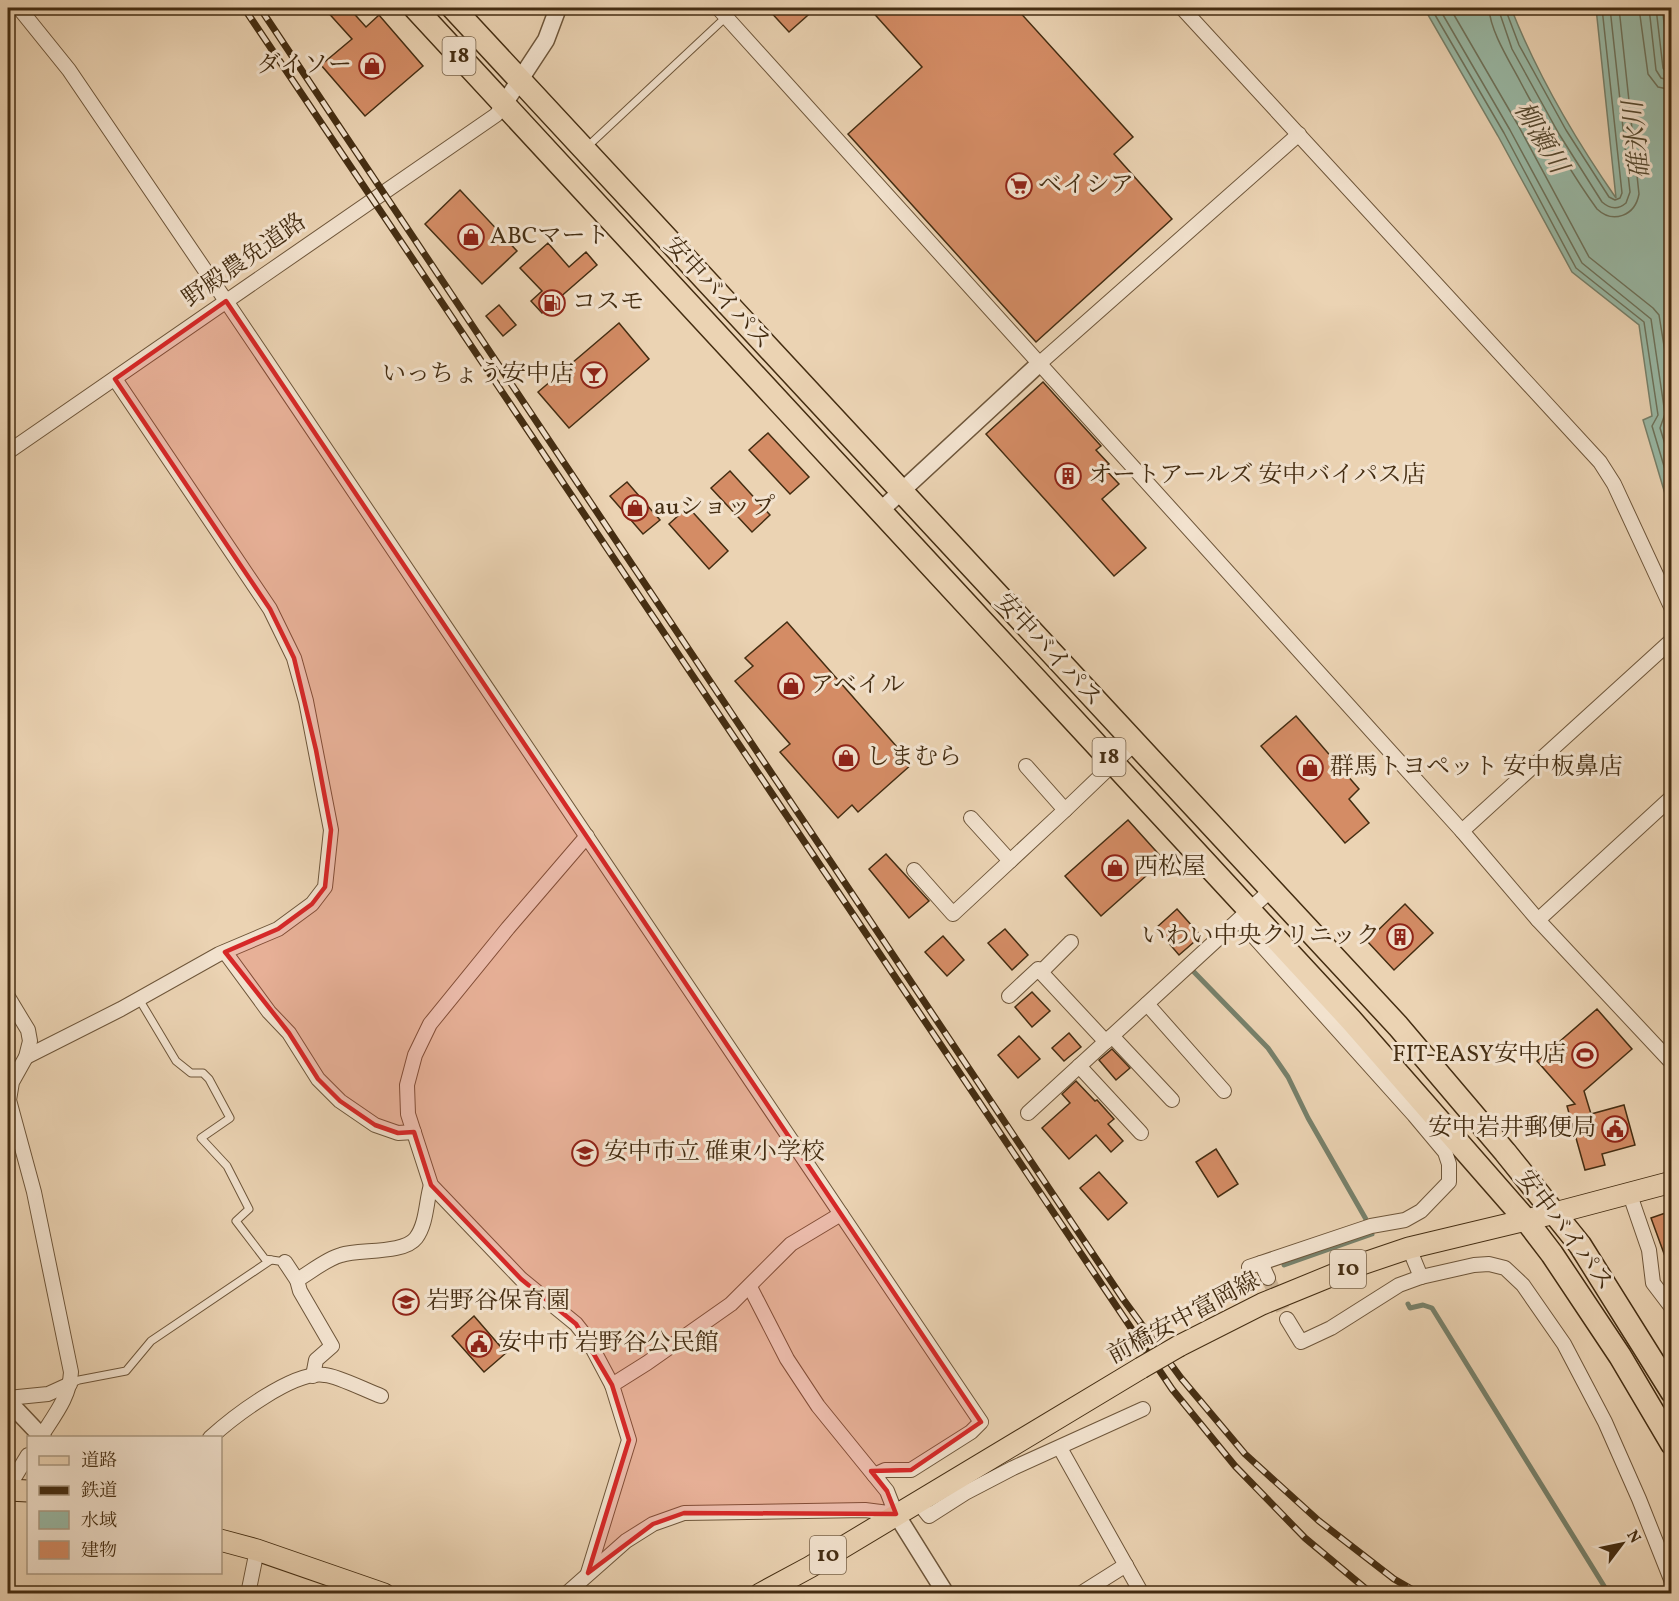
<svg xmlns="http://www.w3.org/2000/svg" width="1679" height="1601" font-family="Vollkorn,'Noto Serif JP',serif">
<rect width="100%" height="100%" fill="#ebd3b3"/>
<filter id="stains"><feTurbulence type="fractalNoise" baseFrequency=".00333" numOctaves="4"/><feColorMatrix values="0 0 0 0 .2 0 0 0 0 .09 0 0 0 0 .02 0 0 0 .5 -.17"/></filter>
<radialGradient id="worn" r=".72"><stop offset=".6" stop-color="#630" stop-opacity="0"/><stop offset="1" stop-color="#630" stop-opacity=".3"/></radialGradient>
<path fill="#99b9a6" stroke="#77816b" stroke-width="1.5" d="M1424,8H1511C1537,74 1575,139 1616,198L1596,8H1662L1672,82L1671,514L1643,420L1652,416L1639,325L1572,272L1498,136Z"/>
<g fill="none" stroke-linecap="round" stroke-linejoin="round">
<g stroke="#6e735c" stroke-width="1.5">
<path d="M1431,8L1504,133L1576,268L1644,322L1658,415L1652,426L1672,493"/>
<path d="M1439,8L1510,130L1582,263L1651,319L1665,414L1660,428L1672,467"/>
<path d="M1450,8L1518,125L1589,257L1653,308L1659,315L1672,395"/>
<path d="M1489,8C1490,31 1510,62 1521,83C1544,126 1568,169 1597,209C1613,224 1635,216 1639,194L1619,8"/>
<path d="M1498,8L1512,49L1559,134L1602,202C1610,209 1618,210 1626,203L1630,192L1610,8"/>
<path d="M1505,8L1519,45L1566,130L1609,197L1615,200L1620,198L1622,193L1602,8"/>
<path d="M1639,8L1648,74L1658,87L1672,90"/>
<path d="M1649,8L1656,70L1661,78L1672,81"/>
<path d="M1656,8L1663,68L1666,72L1672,73"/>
</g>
<g stroke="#77816b" stroke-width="5">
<path d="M1194,972L1268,1048L1288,1077L1308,1118L1367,1221"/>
<path d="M1284,1265L1372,1234"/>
<path d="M1192,1302L1248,1278"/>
<path d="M1408,1304L1410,1308L1423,1305L1432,1308L1609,1594"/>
</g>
</g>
<g fill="#d48c65" stroke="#442d12" stroke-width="1.5">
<path d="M324,8H349L366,27L379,15L423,66L365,116L321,65L352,39Z"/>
<path d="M767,8H816L789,32Z"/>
<path d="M869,8H1016L1133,137L1114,154L1172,219L1036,342L848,134L922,67Z"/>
<path d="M460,190L517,251L482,284L425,224Z"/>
<path d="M548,243L569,267L586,252L597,265L542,313L531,301L542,291L520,268Z"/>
<path d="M499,305L516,325L503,336L486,316Z"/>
<path d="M619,323L649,359L569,428L538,392Z"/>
<path d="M1043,382L1101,446L1096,450L1109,464L1104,468L1119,484L1102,499L1146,548L1114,576L986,434Z"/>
<path d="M768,433L809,477L790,494L749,450Z"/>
<path d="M730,471L770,515L752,532L711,488Z"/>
<path d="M627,482L660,520L643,534L610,496Z"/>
<path d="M688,507L728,551L709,569L669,524Z"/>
<path d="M787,622L912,764L858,812L852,805L838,818L780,752L790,744L735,681L753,666L745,658Z"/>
<path d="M1296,716L1359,789L1349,799L1369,823L1345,843L1261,746Z"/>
<path d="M1128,820L1164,860L1101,916L1065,876Z"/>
<path d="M886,854L929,901L909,918L869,869Z"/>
<path d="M1405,904L1433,933L1394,970L1367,941Z"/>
<path d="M1177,909L1201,936L1179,955L1156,928Z"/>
<path d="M1005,929L1028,955L1012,970L988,943Z"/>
<path d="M943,936L964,960L947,976L925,952Z"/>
<path d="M1032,992L1050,1011L1032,1027L1015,1007Z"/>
<path d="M1597,1009L1632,1049L1584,1091L1591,1114L1624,1105L1635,1145L1602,1154L1605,1165L1585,1170L1567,1106L1575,1104L1537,1061Z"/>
<path d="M1069,1033L1081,1047L1064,1061L1052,1048Z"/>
<path d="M1019,1036L1040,1059L1018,1078L998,1055Z"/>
<path d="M1112,1049L1130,1068L1116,1080L1099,1060Z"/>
<path d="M1076,1081L1095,1101L1097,1100L1114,1119L1108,1124L1123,1141L1111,1152L1096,1135L1069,1159L1042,1128L1070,1103L1062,1094Z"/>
<path d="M1216,1149L1238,1184L1218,1197L1196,1162Z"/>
<path d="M1099,1172L1127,1203L1108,1220L1080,1188Z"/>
<path d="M1671,1211V1270H1670L1651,1218Z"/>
<path d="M474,1316L506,1353L484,1372L452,1336Z"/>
</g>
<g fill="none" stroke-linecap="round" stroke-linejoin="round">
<path stroke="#cab293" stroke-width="14" stroke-dasharray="14 7" stroke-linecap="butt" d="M1268,1278L1287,1319"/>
<g stroke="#6e563a" stroke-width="9">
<g id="service">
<path d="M588,146L726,17"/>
<path d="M139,999L176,1061L191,1073H203L209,1079L230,1118L201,1138L227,1166L249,1209L236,1221L265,1259L285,1262"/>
<path d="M70,1384L79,1380L126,1371L151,1341L271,1260"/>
</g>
</g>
<g stroke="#6e563a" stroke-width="16">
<g id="minor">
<path d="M19,8L69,70L226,301L981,1422L971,1432L911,1470H885L874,1475"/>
<path d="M718,8L1462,831L1538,920L1672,1063"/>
<path d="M1182,8L1600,462L1614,484L1672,609"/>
<path d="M1040,363L1299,134"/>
<path d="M8,452L496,115L504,104"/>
<path d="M1026,766L1065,810"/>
<path d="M971,818L1010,861"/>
<path d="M1462,831L1672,640"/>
<path d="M587,836L508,928L430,1024L415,1055L407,1085L408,1114L431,1185L521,1279L576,1324L587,1338L612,1385"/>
<path d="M914,870L953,914L1065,810L1135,743"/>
<path d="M1239,920L1414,1115L1445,1152L1449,1164V1182L1421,1211L1405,1220L1371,1226L1249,1267"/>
<path d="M1538,920L1672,797"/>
<path d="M225,952L269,1012L289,1033L318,1079L340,1101L375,1125L398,1133L414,1132"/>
<path d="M1041,972L1071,942"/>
<path d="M1009,996L1038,969L1106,1042"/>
<path d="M8,997L28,1030L30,1041L26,1057L12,1082L9,1100L34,1192L71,1372C70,1397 53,1417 40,1438"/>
<path d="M1147,1004L1224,1091"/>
<path d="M1112,1036L1172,1100"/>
<path d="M26,1057L121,1009L219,954L278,929L312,904L325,887L331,830L306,701L294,658L270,609L115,379"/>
<path d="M1079,1066L1141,1133"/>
<path d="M1028,1113L1271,890"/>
<path d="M1629,1192L1649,1250L1653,1283L1672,1308"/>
<path d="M1409,1248L1421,1277"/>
<path d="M285,1262L297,1280L300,1291L332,1346L316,1360L313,1376"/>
<path d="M1261,1263L1268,1278"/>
<path d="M297,1280C311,1272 326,1259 341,1255C360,1249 404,1254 416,1238C427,1223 426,1201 431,1185"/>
<path d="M1287,1319L1301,1342L1331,1328L1399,1285L1421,1277L1474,1265L1489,1264L1505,1268L1523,1285L1564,1344L1605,1422L1639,1499L1672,1582"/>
<path d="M8,1398L48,1394L70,1384"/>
<path d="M210,1438C233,1417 294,1370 325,1375C338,1376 367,1391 381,1396"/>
<path d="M1060,1448L1142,1594"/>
<path d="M8,1488L28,1455"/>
<path d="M918,1502L929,1516L965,1493L1013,1468L1143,1409"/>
<path d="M588,1573L629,1440L612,1385L647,1363L731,1304L791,1244L841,1214"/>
<path d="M248,1594L257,1550"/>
<path d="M566,1594L626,1541L653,1524L684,1513L865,1510L896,1514L887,1491L818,1406L787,1359L750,1287"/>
<path d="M1080,1594L1126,1565"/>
</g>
</g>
<g stroke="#6e563a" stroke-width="19">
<g id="tertiary">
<path d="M504,104L546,40L558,8"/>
<path d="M881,510L1040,363"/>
<path d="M8,1401L43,1438"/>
<path d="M896,1514L946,1594"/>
</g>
</g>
<g stroke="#442d12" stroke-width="23">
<g id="primary">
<path d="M1179,1346L1262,1304L1350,1268L1409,1248L1555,1213L1672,1182"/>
<path d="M8,1490L28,1491"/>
<path d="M220,1540L257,1550L384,1594"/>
<path d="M760,1594L810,1567L1141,1368"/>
</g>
</g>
<g stroke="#442d12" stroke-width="25">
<g id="trunk">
<path d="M415,8L1351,1020L1526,1220L1552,1254L1620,1356L1672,1444"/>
<path d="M453,8L1398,1026L1505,1152L1580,1245L1672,1392"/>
</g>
</g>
<use href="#service" stroke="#f2e2ce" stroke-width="7"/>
<use href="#minor" stroke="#f2e2ce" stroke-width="14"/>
<use href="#tertiary" stroke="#f2e2ce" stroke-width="16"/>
<use href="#primary" stroke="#ebd3b3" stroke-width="21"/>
<use href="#trunk" stroke="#ebd3b3" stroke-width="22"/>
<g stroke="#442d12" stroke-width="7">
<g id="rail">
<path d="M244,8L1172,1389L1235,1466L1305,1538L1372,1594"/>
<path d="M260,8L1123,1299L1181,1378L1245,1454L1319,1521L1394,1579L1420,1594"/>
</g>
</g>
<use href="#rail" stroke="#f2e2ce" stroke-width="4.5" stroke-dasharray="14" stroke-linecap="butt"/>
<g stroke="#442d12" stroke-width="23" stroke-linecap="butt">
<path id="primary-bridge" d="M1141,1368L1179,1346"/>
</g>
<use href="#primary-bridge" stroke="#ebd3b3" stroke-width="21"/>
</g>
<path fill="#d62828" fill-opacity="0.2" stroke="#d62828" stroke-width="4.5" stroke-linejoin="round" d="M226,301L981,1422L911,1470L871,1471L887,1491L896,1514L684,1513L653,1524L588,1573L629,1440L612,1385L576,1324L521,1279L431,1185L414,1132L398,1133L375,1125L340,1101L318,1079L289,1033L225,952L278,929L312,904L325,887L331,830L316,750L294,658L270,609L115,379Z"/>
<defs>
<g id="shop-ring" transform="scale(1.35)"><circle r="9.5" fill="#f2e2ce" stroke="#8f2418" stroke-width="1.5"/><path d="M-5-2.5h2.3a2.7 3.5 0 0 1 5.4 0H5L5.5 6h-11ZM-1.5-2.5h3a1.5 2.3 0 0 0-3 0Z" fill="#8f2418"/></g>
<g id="supermarket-ring" transform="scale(1.35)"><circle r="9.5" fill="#f2e2ce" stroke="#8f2418" stroke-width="1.5"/><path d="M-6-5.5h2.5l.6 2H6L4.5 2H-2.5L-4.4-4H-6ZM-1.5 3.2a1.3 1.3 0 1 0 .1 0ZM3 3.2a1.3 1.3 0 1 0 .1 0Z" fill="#8f2418"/></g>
<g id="fuel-ring" transform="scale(1.35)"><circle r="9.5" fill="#f2e2ce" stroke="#8f2418" stroke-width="1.5"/><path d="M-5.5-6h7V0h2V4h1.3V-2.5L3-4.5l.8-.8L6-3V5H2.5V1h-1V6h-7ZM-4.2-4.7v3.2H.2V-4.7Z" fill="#8f2418"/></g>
<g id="bar-ring" transform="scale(1.35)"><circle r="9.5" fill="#f2e2ce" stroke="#8f2418" stroke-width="1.5"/><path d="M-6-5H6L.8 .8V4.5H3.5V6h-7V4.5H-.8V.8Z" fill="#8f2418"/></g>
<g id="building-ring" transform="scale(1.35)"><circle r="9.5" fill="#f2e2ce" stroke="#8f2418" stroke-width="1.5"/><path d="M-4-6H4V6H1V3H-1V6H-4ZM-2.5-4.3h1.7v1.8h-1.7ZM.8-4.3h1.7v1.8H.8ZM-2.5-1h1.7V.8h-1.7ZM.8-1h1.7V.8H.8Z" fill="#8f2418"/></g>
<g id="stadium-ring" transform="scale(1.35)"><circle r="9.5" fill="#f2e2ce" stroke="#8f2418" stroke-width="1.5"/><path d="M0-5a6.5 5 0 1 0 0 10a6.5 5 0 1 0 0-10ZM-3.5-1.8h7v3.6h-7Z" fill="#8f2418"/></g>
<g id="civic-ring" transform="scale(1.35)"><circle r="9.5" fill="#f2e2ce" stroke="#8f2418" stroke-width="1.5"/><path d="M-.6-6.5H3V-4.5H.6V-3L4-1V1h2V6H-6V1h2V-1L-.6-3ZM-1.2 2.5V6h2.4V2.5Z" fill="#8f2418"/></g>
<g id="school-ring" transform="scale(1.35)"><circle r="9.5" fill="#f2e2ce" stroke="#8f2418" stroke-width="1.5"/><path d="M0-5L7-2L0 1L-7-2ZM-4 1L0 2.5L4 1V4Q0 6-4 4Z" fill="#8f2418"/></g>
</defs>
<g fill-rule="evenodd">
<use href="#shop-ring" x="372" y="66"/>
<use href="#supermarket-ring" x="1019" y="186"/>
<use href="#shop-ring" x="471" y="237"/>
<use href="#fuel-ring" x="552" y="303"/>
<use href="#bar-ring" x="594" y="375"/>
<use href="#building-ring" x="1068" y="476"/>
<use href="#shop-ring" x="635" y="508"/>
<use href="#shop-ring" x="791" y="686"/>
<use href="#shop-ring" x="846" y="758"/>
<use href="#shop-ring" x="1310" y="768"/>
<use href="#shop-ring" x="1115" y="868"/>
<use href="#building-ring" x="1400" y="937"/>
<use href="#stadium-ring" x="1585" y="1055"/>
<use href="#civic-ring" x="1615" y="1129"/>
<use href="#school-ring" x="585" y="1153"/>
<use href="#school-ring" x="406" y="1302"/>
<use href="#civic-ring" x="479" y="1344"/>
</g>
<g text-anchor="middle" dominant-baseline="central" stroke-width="6" stroke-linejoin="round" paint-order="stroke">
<g fill="#f2e2ce" stroke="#78634a" stroke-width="1.5">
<rect x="442.5" y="37" width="33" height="38" rx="4.5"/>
<rect x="1092.5" y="738" width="33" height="38" rx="4.5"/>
<rect x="1330" y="1250" width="36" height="38" rx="4.5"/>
<rect x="810" y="1536" width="36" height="38" rx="4.5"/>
</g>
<g font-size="22" font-weight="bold" fill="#442d12">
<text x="459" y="56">18</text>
<text x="1109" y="757">18</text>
<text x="1348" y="1269">10</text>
<text x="828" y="1555">10</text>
</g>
<g font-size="24" fill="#442d12" stroke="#f2e2ce" text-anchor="start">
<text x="352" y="66" text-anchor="end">ダイソー</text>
<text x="1038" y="186">ベイシア</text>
<text x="490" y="237">ABCマート</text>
<text x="572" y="303">コスモ</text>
<text x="574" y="375" text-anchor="end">いっちょう安中店</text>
<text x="1088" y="476">オートアールズ 安中バイパス店</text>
<text x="654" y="508">auショップ</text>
<text x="810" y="686">アベイル</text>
<text x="866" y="758">しまむら</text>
<text x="1330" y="768">群馬トヨペット 安中板鼻店</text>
<text x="1134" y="868">西松屋</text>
<text x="1380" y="937" text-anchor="end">いわい中央クリニック</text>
<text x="1566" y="1055" text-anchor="end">FIT-EASY安中店</text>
<text x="1596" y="1129" text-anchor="end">安中岩井郵便局</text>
<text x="604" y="1153">安中市立 碓東小学校</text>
<text x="426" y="1302">岩野谷保育園</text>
<text x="498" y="1344">安中市 岩野谷公民館</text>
</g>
<g font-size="24" fill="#442d12" stroke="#f2e2ce">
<text transform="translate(245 261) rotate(-35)">野殿農免道路</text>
<text transform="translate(717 294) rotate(47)">安中バイパス</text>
<text transform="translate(1048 651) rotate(47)">安中バイパス</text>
<text transform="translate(1564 1231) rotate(53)">安中バイパス</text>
<text transform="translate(1184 1319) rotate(-28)">前橋安中富岡線</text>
</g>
<g font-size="26" font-style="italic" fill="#554930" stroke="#f2e2ce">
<text transform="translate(1540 138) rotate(59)">柳瀬川</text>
<text transform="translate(1638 140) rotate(-96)">碓氷川</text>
</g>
</g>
<rect width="1679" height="1601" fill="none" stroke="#ebd3b3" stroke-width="30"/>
<rect x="9" y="9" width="1661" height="1583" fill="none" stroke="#442d12" stroke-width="3"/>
<rect x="15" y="15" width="1649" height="1571" fill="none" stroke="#442d12" stroke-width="1.5"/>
<rect x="27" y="1436" width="195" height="138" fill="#f2e2ce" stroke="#ac9a83" stroke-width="1.5"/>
<rect x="39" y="1456" width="30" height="9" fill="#ebd3b3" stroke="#ac9a83" stroke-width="1.5"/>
<text x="81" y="1466" font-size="18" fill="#442d12">道路</text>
<rect x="39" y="1486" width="30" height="9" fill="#442d12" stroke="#ac9a83" stroke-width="1.5"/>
<text x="81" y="1496" font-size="18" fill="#442d12">鉄道</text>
<rect x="39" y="1511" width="30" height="18" fill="#99b9a6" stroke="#ac9a83" stroke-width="1.5"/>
<text x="81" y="1526" font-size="18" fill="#442d12">水域</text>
<rect x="39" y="1541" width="30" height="18" fill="#d48c65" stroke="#ac9a83" stroke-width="1.5"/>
<text x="81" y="1556" font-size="18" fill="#442d12">建物</text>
<g transform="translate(1622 1544) rotate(58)" stroke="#f2e2ce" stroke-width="4.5" paint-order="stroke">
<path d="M0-4.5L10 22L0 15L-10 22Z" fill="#442d12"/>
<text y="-9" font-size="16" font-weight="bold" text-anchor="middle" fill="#442d12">N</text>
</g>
<rect width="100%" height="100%" filter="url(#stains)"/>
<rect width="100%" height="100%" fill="url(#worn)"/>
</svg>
